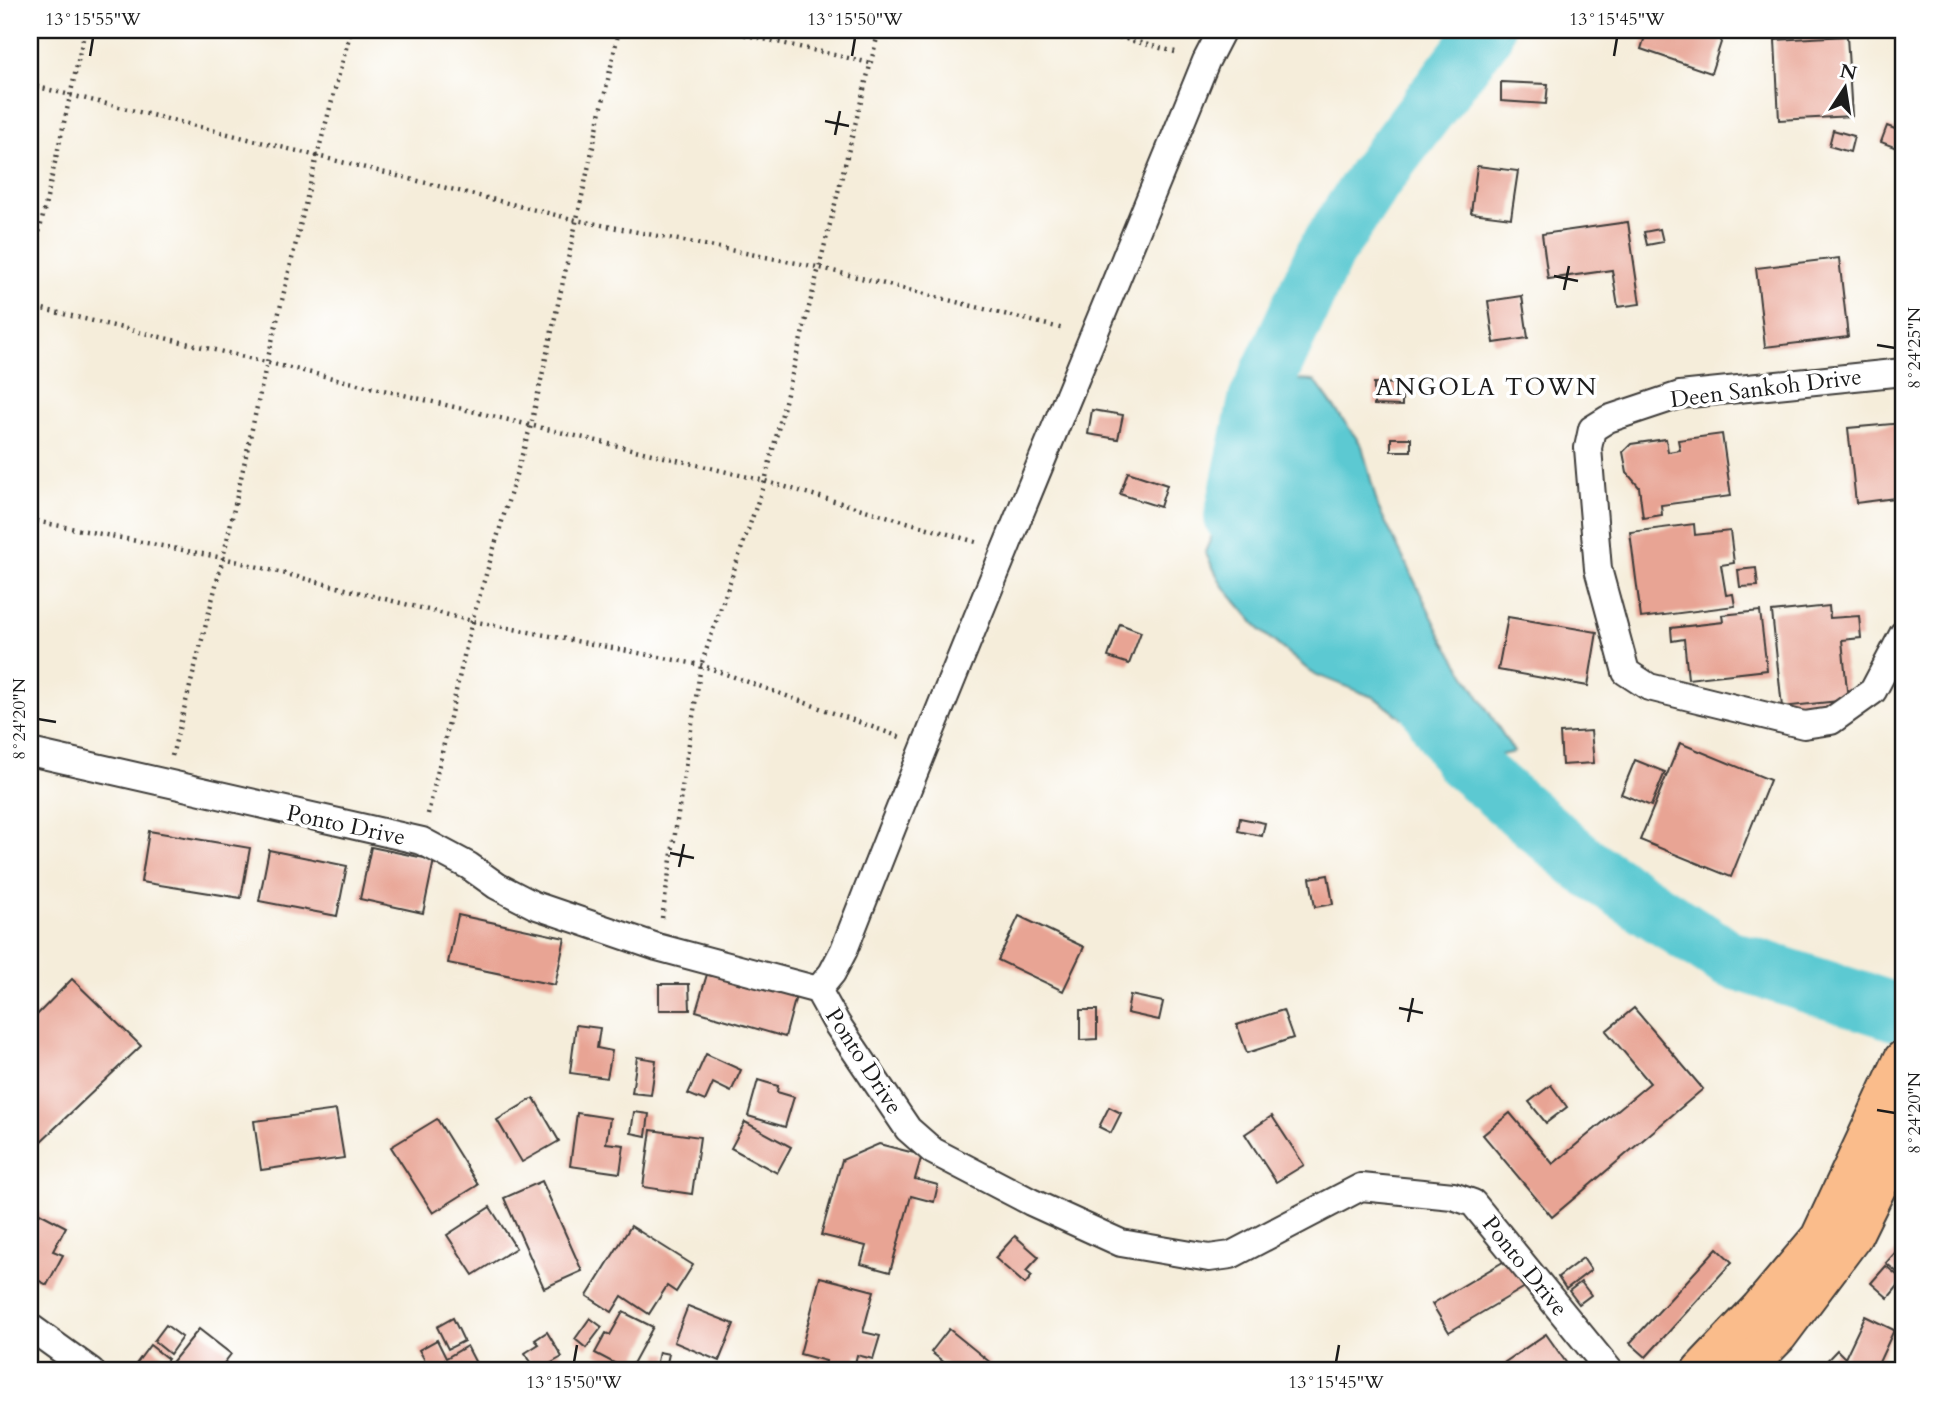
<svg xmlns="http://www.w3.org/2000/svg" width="1933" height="1401" font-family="Cardo,serif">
<rect width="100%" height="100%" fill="#fff"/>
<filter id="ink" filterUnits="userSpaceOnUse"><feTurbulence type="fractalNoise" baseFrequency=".0143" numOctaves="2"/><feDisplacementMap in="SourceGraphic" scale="14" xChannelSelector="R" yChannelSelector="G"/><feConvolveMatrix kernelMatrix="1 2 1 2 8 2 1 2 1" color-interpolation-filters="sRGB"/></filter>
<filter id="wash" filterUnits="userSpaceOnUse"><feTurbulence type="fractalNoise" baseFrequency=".00686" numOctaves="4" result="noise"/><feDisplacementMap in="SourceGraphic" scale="28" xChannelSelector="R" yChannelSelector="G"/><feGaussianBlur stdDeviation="1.57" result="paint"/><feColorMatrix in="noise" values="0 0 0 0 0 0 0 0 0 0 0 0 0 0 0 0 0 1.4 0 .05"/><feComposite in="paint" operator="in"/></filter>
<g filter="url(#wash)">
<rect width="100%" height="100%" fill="#f5edda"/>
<path fill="#5cc9d2" stroke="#3c7277" stroke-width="2" d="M1277,379L1315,381L1362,446L1378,507L1444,641L1514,752L1445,767L1422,733L1375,698L1312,673L1261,631L1222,585L1205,552L1214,531L1235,535L1261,494Z"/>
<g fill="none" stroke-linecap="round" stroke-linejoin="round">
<g stroke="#5cc9d2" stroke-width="58">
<path d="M1315,555L1233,517L1257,401L1326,251L1375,177L1484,34L1485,30"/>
<path d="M1422,696L1461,759L1590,869L1727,958L1893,1011"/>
</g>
</g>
<g id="blocks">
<g fill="#e8a494">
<path d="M1647,30H1725L1711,73L1641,49Z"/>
<path d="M1847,36L1852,116L1779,120L1775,40Z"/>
<path d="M1501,82L1548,84L1546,104L1501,101Z"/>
<path d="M1887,126L1903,132L1902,150L1881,142Z"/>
<path d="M1833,130L1854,136L1850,152L1829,146Z"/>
<path d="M1477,166L1518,171L1511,218L1471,213Z"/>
<path d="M1628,222L1640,304L1618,307L1612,270L1548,279L1542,234Z"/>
<path d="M1660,229L1663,242L1647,245L1644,232Z"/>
<path d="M1839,258L1848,337L1765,347L1756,268Z"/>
<path d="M1522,296L1528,338L1494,343L1488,301Z"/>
<path d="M1374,383L1402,384V406L1374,405Z"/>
<path d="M1092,410L1123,415L1118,439L1088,434Z"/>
<path d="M1903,423V497L1856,503L1848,428Z"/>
<path d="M1722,434L1731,496L1661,505L1662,515L1643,518L1639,487L1627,473L1623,452L1631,444L1666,439L1668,452L1680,450L1678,440Z"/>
<rect x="1391" y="438" width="20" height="13"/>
<path d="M1128,472L1167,485L1160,507L1120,494Z"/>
<path d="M1694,524L1695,535L1730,531L1734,563L1721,565L1726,595L1733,594L1735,606L1641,618L1630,532Z"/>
<path d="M1756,568L1758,586L1740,587L1738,570Z"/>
<path d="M1829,606L1830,618L1859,616L1861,638L1842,640L1848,700L1782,707L1772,612Z"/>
<path d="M1760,611L1767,670L1688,679L1684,639L1672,641L1671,628L1723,622L1722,615Z"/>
<path d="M1508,617L1597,632L1588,686L1498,670Z"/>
<path d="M1120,624L1141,632L1129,664L1108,657Z"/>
<path d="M1591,731L1594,763L1562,765L1560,733Z"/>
<path d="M1680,743L1770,780L1731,877L1640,840Z"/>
<path d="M1635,760L1665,772L1651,806L1621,794Z"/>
<path d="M1240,818L1265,823L1262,836L1238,831Z"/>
<path d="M149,831L250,848L241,898L141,882Z"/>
<path d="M371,847L434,860L423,913L360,899Z"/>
<path d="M269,850L347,866L337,916L259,901Z"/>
<path d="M1328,875L1333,904L1315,907L1310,878Z"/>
<path d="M458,915L565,938L555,985L448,963Z"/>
<path d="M1019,916L1084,947L1063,991L998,960Z"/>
<path d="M708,971L796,996L785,1037L696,1011Z"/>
<path d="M72,979L141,1046L38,1144L30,1136V1022Z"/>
<path d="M659,984H689L690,1010H659Z"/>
<path d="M1130,995L1163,1002L1159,1020L1127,1013Z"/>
<path d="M1634,1008L1703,1089L1552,1217L1483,1135L1510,1113L1553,1164L1650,1083L1606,1031Z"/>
<path d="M1080,1010H1097V1039L1080,1040Z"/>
<path d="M1283,1010L1293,1038L1247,1053L1237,1025Z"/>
<path d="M576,1025L600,1028L597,1048L612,1051L607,1078L570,1073Z"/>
<path d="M706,1054L741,1070L731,1092L713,1083L705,1101L688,1094Z"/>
<path d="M637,1057L656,1060L651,1095L632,1093Z"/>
<path d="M758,1080L778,1086L777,1092L794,1097L785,1127L748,1116Z"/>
<path d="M1551,1085L1567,1107L1546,1123L1529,1102Z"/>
<path d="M534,1098L559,1141L522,1162L497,1120Z"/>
<path d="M1109,1107L1121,1113L1111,1133L1099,1127Z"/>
<path d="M336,1110L344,1158L261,1170L254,1121Z"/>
<path d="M634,1112L649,1114L646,1136L631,1133Z"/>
<path d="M577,1113L610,1118L606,1143L624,1145L620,1173L570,1166Z"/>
<path d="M1272,1116L1304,1165L1276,1182L1245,1134Z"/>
<path d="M437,1119L478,1185L433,1213L391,1147Z"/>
<path d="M745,1122L791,1147L777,1173L731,1148Z"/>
<path d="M651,1130L700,1137L692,1194L643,1187Z"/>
<path d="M879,1144L922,1155L915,1179L938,1185L934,1202L911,1196L890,1272L861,1264L866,1246L821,1235L842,1160Z"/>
<path d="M542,1181L582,1271L544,1288L504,1198Z"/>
<path d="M490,1207L516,1248L473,1275L447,1235Z"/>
<path d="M30,1208L66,1227L53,1251L63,1255L47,1285L30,1276Z"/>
<path d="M631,1226L693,1265L676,1292L667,1286L649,1314L622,1296L612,1312L587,1296Z"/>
<path d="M1015,1236L1039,1257L1026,1271L1032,1276L1025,1284L995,1258Z"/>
<path d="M1901,1246L1903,1247V1277L1886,1263Z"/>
<path d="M1717,1248L1732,1262L1646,1357L1630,1343Z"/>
<path d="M1583,1258L1591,1270L1566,1289L1558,1277Z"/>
<path d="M1508,1259L1525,1287L1449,1332L1432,1304Z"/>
<path d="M1886,1266L1903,1280L1888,1298L1871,1283Z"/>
<path d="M820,1277L874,1291L863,1332L880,1336L873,1359L857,1355L854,1368L847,1366L845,1371H824L826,1361L800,1354Z"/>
<path d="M1581,1282L1591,1295L1579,1304L1569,1291Z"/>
<path d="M688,1306L734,1324L719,1361L674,1342Z"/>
<path d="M623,1312L653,1327L629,1371L595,1353L606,1333L610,1335Z"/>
<path d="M1865,1316L1894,1330L1875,1371H1817L1837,1350L1845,1358Z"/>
<path d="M453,1318L464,1341L448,1349L437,1327Z"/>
<path d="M590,1318L602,1327L586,1348L575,1339Z"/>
<path d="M166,1325L182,1337L170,1354L154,1341Z"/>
<path d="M199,1329L231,1354L218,1371H165Z"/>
<path d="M949,1329L991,1363L984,1371H955L931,1352Z"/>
<path d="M547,1332L562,1357L537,1371L525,1353L539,1344L535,1340Z"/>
<path d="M1546,1334L1572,1371H1492Z"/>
<path d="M437,1340L446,1358L467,1346L480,1371H431L419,1350Z"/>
<path d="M150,1345L168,1359L158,1371H145L136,1364Z"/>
<path d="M659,1352L669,1354L665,1371H655Z"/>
</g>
</g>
</g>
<g filter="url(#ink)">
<use href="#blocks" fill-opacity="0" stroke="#3d3b38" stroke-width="2"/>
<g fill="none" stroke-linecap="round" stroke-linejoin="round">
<g stroke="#3d3b38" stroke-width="30">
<g id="minor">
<path d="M1903,372L1680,395L1608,419L1592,429L1588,448L1598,569L1626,672L1649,687L1804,725L1831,721L1873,691L1903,634"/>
<path d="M30,752L422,841L469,866L497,886L534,905L657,947L818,990L837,1024L908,1129L933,1151L1031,1202L1121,1243L1209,1258L1231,1255L1361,1187L1453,1196L1473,1203L1610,1371"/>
<path d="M818,990L832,973L844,950C960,652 1086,357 1206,61L1222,30"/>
<path d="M30,1327L91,1371"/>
</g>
</g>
<g stroke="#3d3b38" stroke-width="42">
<g id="primary">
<path d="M1701,1371L1760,1309L1820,1238L1903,1060"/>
<path d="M1743,1371L1778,1335L1853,1235L1903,1133"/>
</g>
</g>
<g stroke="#3d3b38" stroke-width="4.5" stroke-dasharray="2 5" stroke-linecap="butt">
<path d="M724,30L870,63"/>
<path d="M1092,30L1179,53"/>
<path d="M30,85L576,220L817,267L1064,329"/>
<path d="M30,273L85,30"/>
<path d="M30,306L765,481L976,542"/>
<path d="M30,520L223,558L472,621L701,665L900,737"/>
<path d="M172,756L223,558L267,362L317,156L351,30"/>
<path d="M428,814L472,621L531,425L619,30"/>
<path d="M662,918L701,665L765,481L879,30"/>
</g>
<use href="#minor" stroke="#fff" stroke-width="26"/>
<use href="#primary" stroke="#fabc8b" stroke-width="38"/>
</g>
</g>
<path fill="none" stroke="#1c1c1c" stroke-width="2.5" d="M90,56L93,38M852,56L855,38M1614,56L1617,38M825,121L849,126M835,135L840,111M1554,276L1578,281M1564,290L1569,266M1877,345L1895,348M38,719L56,722M670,853L694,858M679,867L684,844M1399,1008L1423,1013M1408,1022L1413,998M1877,1110L1895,1113M574,1362L577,1345M1336,1362L1339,1345"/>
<g text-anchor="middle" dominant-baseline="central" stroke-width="7" stroke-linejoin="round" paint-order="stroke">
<g font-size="23" fill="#1c1c1c" stroke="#fff">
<text transform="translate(1766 388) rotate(-7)">Deen Sankoh Drive</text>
<text transform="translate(346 825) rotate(12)">Ponto Drive</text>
<text transform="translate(864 1061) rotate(57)">Ponto Drive</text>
<text transform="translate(1525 1266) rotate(51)">Ponto Drive</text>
</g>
<g font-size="24" letter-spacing="2" fill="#1c1c1c" stroke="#fff">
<text x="1487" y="387">ANGOLA TOWN</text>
</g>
</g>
<rect width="1933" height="1401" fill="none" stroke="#fff" stroke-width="77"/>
<g transform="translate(1845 88) rotate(12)" stroke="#ffffff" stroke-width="5" paint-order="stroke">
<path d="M0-5L12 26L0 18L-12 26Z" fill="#1c1c1c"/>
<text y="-10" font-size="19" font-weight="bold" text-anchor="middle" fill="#1c1c1c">N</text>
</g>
<rect x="38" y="38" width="1857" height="1324" fill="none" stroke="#1c1c1c" stroke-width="2.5"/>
<g font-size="18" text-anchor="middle" fill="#1c1c1c">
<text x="93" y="25">13°15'55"W</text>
<text x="855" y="25">13°15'50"W</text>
<text x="1617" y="25">13°15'45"W</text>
<text transform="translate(1914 348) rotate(-90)" y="6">8°24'25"N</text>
<text transform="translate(19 719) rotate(-90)" y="6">8°24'20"N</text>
<text transform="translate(1914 1113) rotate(-90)" y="6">8°24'20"N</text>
<text x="574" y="1388">13°15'50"W</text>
<text x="1336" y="1388">13°15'45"W</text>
</g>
</svg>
